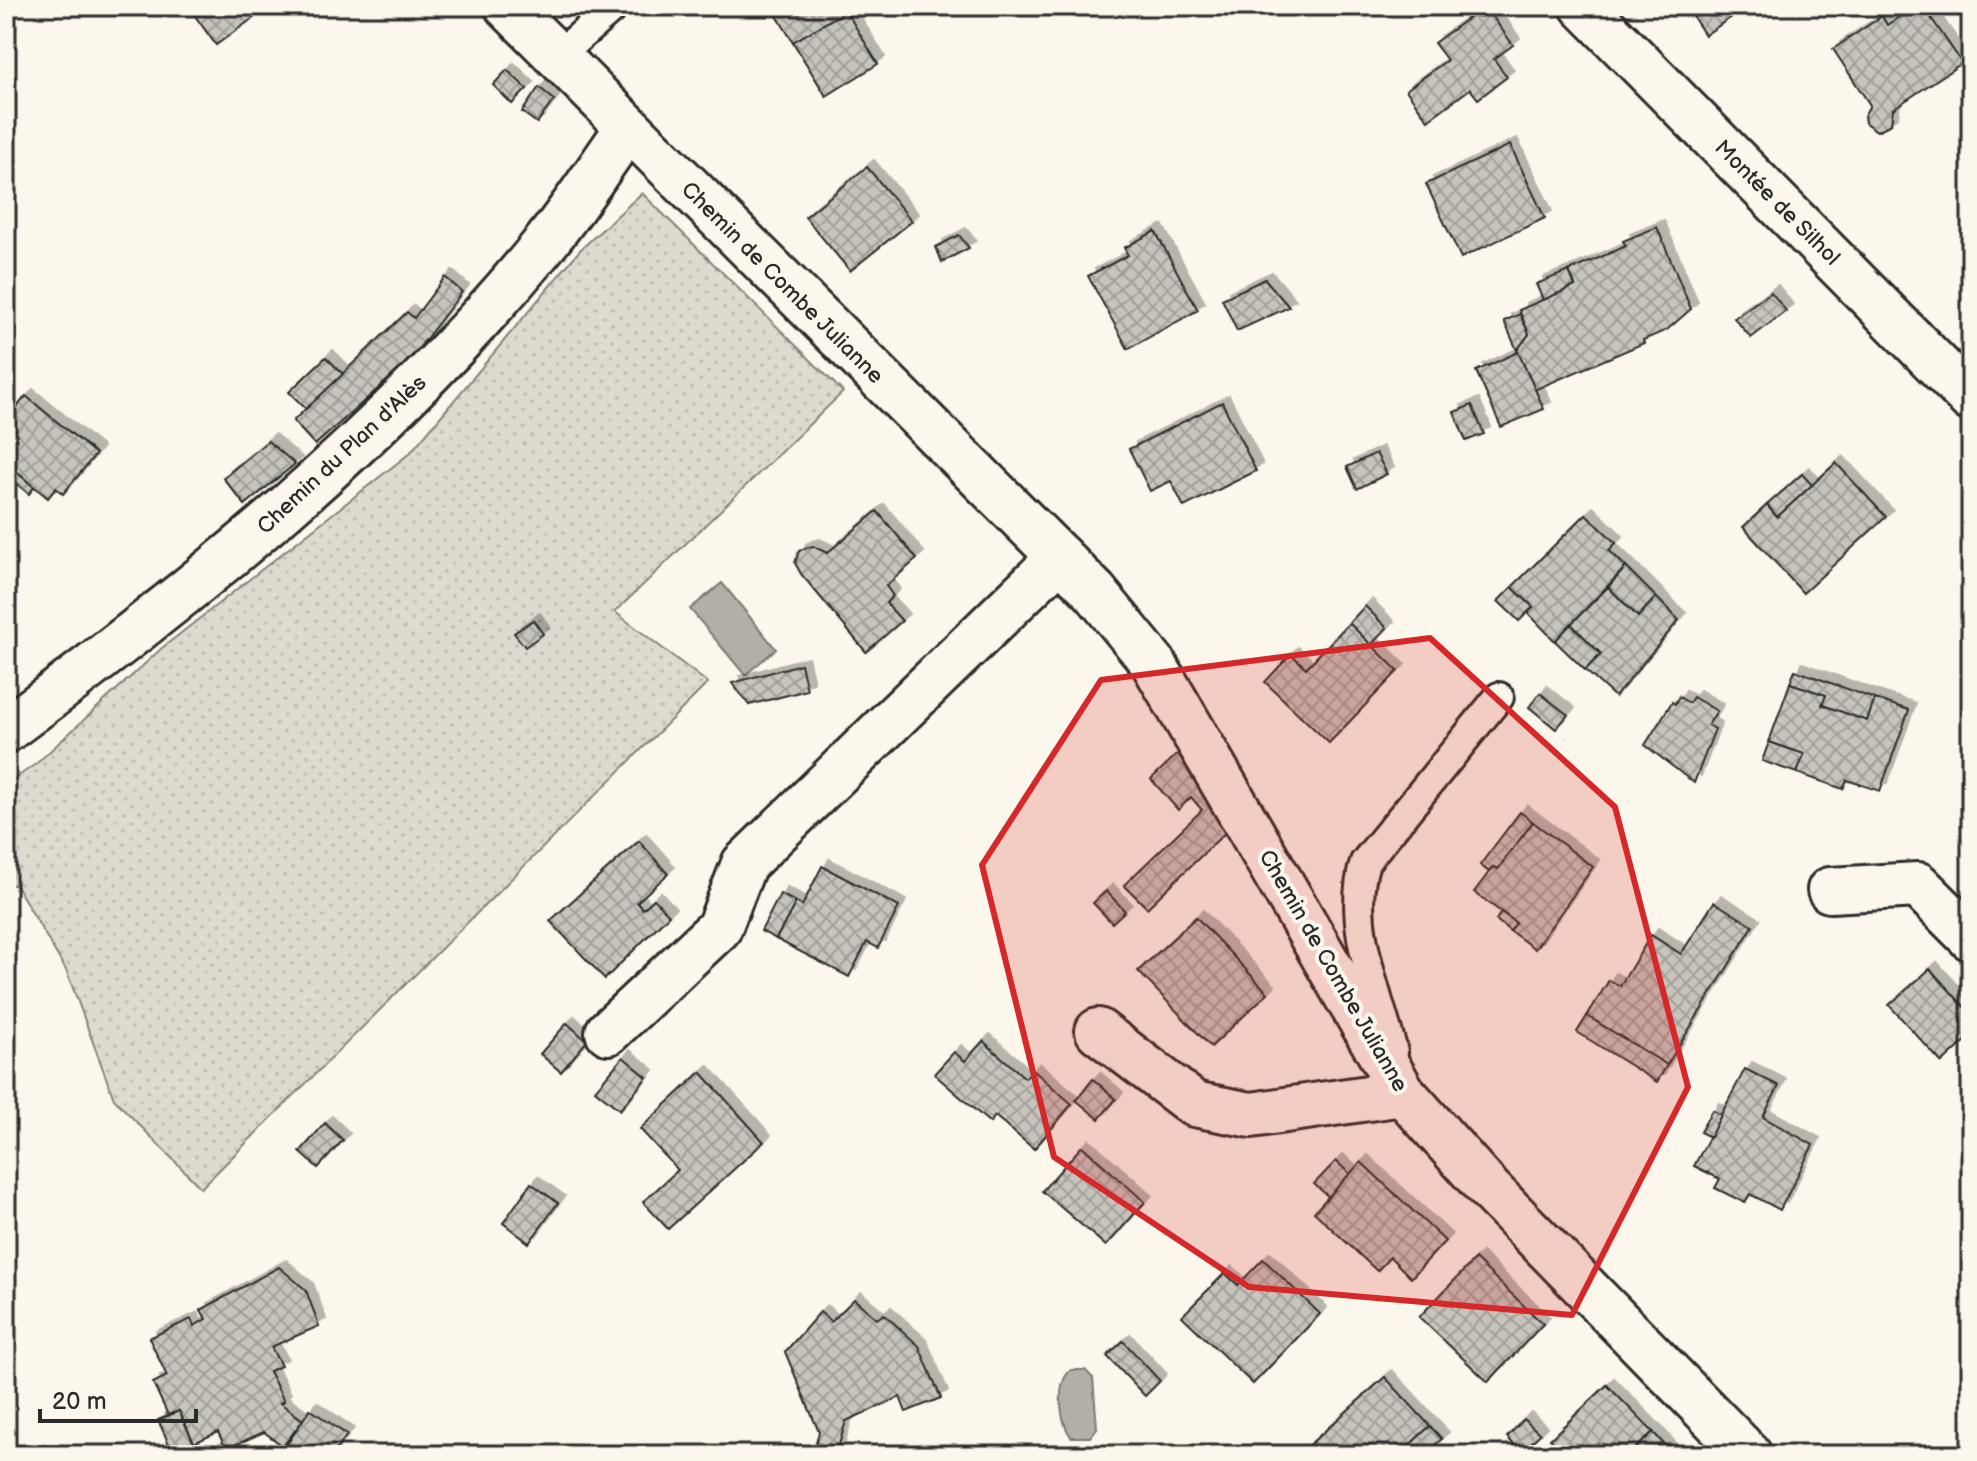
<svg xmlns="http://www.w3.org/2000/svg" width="1977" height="1461" font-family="'Balsamiq Sans',sans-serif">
<defs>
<pattern id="grass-dots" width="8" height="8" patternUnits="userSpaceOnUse" patternTransform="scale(2)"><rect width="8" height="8" fill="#dddad0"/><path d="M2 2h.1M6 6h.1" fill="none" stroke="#bebbb3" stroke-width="1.8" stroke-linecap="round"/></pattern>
<pattern id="building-cross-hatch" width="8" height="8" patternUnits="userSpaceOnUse" patternTransform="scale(2)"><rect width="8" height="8" fill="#c7c4bc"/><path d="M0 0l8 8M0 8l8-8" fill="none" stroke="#a29f99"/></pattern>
<filter id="shadow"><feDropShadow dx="7" dy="-7" stdDeviation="0" flood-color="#0004"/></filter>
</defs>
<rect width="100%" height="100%" fill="#fbf7ec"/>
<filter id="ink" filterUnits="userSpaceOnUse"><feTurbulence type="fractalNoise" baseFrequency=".0125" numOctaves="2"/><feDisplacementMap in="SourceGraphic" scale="16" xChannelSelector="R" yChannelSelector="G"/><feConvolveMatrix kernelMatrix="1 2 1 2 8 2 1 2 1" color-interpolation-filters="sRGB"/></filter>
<g filter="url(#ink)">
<path fill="url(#grass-dots)" stroke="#84827e" stroke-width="2" d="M642,193L843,392L615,612L708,683L201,1188L114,1099L67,972L17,887L6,881V785L37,763L162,648L410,453L580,250Z"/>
<g fill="#b1afa7" stroke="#7b7a75" stroke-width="2">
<path d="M722,583L776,649L745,675L690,609Z"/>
<path d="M1071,1370H1085L1093,1378L1097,1428L1090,1437H1071C1060,1421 1055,1383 1071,1370Z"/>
</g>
<g fill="url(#building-cross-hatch)" stroke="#2b2b2b" stroke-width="2" filter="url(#shadow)">
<path d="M188,6H270L216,45Z"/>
<path d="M771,6H843L846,11L793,42Z"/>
<path d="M1485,6L1513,45L1494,59L1507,77L1478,99L1470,89L1428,120L1406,90L1447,60L1434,43Z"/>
<path d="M1686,6H1748L1705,35Z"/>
<path d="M1916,6H1923L1962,63L1893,109L1891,124L1877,131L1865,123L1864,116L1870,105L1833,49L1882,16L1887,25Z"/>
<path d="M846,11L878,64L826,96L793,42Z"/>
<path d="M507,70L527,89L512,104L493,85Z"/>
<path d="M539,87L554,100L537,123L522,112Z"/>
<path d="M1510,145L1545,218L1461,258L1426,184Z"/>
<path d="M867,167L912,221L850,271L805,217Z"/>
<path d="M1657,227L1691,309L1667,330L1643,340L1644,343L1534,390L1517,350L1529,334L1519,310L1575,286L1569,271L1626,246L1623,241Z"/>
<path d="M1155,231L1198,310L1128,349L1088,276L1128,255L1124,248Z"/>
<path d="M959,235L969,248L942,262L936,247Z"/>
<path d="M1569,271L1575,286L1543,300L1536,284Z"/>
<path d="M445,277L462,292L409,361L315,445L293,421L407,312L414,318Z"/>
<path d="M1265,279L1289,307L1237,331L1222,299Z"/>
<path d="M1771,292L1786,311L1751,338L1734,318Z"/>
<path d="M1520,314L1529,334L1517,350L1504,321Z"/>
<path d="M1518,352L1544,409L1501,427L1476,371Z"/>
<path d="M326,357L343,374L306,409L289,392Z"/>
<path d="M26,396L96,454L63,494L56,488L48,498L13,469L6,475V420Z"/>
<path d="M1222,402L1256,471L1184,507L1171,481L1150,491L1129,449Z"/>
<path d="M1472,405L1484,434L1466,441L1454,412Z"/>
<path d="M268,441L295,464L245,505L223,478Z"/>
<path d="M1376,453L1387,474L1357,489L1347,467Z"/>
<path d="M1836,463L1886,517L1803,593L1743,527L1767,505L1777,517Z"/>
<path d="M13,469L34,487L29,494L7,476Z"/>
<path d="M1802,474L1812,485L1777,517L1767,505Z"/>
<path d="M877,511L917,559L886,586L893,596L886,603L902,621L866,652L801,574L795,563L799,551L805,548L813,546L827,553Z"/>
<path d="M1586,514L1616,543L1609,550L1626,567L1555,641L1528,613L1533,607L1512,587Z"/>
<path d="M1626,567L1656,597L1638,617L1608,587Z"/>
<path d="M1512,587L1533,607L1519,621L1498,601Z"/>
<path d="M1608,587L1638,617L1656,597L1679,620L1615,697L1585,670L1601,654L1571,624Z"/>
<path d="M1365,606L1387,628L1371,645L1349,623Z"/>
<path d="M533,620L543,634L525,647L514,633Z"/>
<path d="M1349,623L1398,671L1329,743L1265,682L1291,654L1306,668Z"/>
<path d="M1571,624L1601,654L1585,670L1555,641Z"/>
<path d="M801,664L807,690L749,705L732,683Z"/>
<path d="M1795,670L1875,699L1867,721L1822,705L1826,695L1790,683Z"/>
<path d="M1790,683L1826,695L1822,705L1867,721L1875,699L1909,710L1880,791L1847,780L1843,789L1797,773L1804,754L1769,742Z"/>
<path d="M1540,693L1568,715L1556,729L1529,707Z"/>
<path d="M1679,697L1689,703L1693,697L1717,711L1708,725L1715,729L1694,783L1645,745L1672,702L1675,704Z"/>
<path d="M1769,742L1804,754L1797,773L1762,761Z"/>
<path d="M1184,748L1232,826L1147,908L1124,885L1202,810L1191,797L1178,810L1151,779Z"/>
<path d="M1520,812L1533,822L1498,869L1493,867L1489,872L1480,865Z"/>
<path d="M1533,822L1593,867L1535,949L1510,931L1516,923L1474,892L1493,867L1498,869Z"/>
<path d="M639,841L668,874L637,902L643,909L654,899L669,915L605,979L550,921Z"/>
<path d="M822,866L899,907L878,948L867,942L849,977L776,939L796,902L802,906Z"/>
<path d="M1106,891L1125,911L1112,923L1093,903Z"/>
<path d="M780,894L796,902L776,939L761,931Z"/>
<path d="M1714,902L1753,926L1667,1065L1587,1016L1609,980L1620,986L1651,935L1681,954Z"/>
<path d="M1501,912L1516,923L1510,931L1496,920Z"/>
<path d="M1196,917L1268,993L1211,1047L1138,971Z"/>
<path d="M1930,969L1971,1014V1036L1942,1063L1889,1005Z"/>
<path d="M1587,1016L1667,1065L1657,1082L1577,1032Z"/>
<path d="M567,1023L587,1041L561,1072L540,1054Z"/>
<path d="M983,1041L1025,1078L1033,1070L1072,1104L1034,1149L995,1116L990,1123L934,1074L954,1052L965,1061Z"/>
<path d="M623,1057L647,1077L620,1110L595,1090Z"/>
<path d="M1745,1069L1779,1086L1763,1117L1813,1145L1780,1210L1750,1194L1745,1203L1715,1188L1720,1179L1694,1166Z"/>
<path d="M701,1072L764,1142L668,1229L643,1202L678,1170L640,1129Z"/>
<path d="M1093,1079L1116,1099L1099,1119L1076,1100Z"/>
<path d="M1712,1110L1721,1115L1710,1137L1700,1132Z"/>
<path d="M325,1123L343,1140L318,1168L300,1152Z"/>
<path d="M1082,1146L1145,1202L1106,1246L1042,1191Z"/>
<path d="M1336,1161L1350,1174L1329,1197L1314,1184Z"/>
<path d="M1361,1162L1445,1241L1411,1278L1390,1257L1377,1271L1314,1212Z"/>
<path d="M531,1183L558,1203L529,1243L503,1223Z"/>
<path d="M1263,1259L1320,1314L1253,1384L1182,1316L1225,1273L1238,1285Z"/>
<path d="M1475,1259L1543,1324L1488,1382L1419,1317Z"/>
<path d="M279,1267L306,1290L319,1326L271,1347L281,1366L269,1371L284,1401L280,1403L303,1420L283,1446L264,1432L226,1449L218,1432L194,1443L179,1411L168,1415L153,1383L167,1376L149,1338L191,1319L194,1326L206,1319L201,1310Z"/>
<path d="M854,1299L877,1319L884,1314L919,1346L941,1398L906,1412L900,1397L846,1421L836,1455H812L819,1432L785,1352L820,1312L831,1322Z"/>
<path d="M1123,1341L1160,1381L1145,1396L1107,1356Z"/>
<path d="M1385,1377L1430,1426L1399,1455H1342L1339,1451L1335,1455H1298Z"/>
<path d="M1607,1385L1653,1432L1629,1455H1566L1550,1439Z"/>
<path d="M310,1409L347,1435L332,1455H280Z"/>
<path d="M179,1411L194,1443L173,1453L158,1420Z"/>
<path d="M1524,1419L1540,1434L1521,1453L1507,1437Z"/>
<path d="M1430,1426L1442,1439L1424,1455H1399Z"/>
<path d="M1653,1432L1668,1449L1661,1455H1629Z"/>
</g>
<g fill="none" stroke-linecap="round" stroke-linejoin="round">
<g stroke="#2b2b2b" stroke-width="34">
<g id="service">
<path d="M556,57L615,6"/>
<path d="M1393,1052C1377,992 1346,922 1365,862L1499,697"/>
</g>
</g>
<g stroke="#2b2b2b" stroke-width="50">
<g id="minor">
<path d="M507,6L1095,592L1154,664L1403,1093L1487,1187L1749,1455"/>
<path d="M6,730C200,586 388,435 542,247C573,210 599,168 627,129"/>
<path d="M1830,890L1918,885L1971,938"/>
<path d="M1098,1031L1194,1104L1251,1115L1403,1093"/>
<path d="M608,1032L719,928L744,864L1060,557"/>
</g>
</g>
<g stroke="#2b2b2b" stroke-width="50">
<path id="secondary" d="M1583,6L1971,399"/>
</g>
<use href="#service" stroke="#fbf7ec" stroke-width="28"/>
<use href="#minor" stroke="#fbf7ec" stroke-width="44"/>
<use href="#secondary" stroke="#fbf7ec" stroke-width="44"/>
</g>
</g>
<path fill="#d62828" fill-opacity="0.2" stroke="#d62828" stroke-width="6" stroke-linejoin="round" d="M1430,638L1615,807L1688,1087L1572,1315L1249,1287L1054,1157L982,865L1101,680Z"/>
<g text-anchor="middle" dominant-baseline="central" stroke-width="8" stroke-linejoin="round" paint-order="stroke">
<g font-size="22" fill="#2b2b2b" stroke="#fbf7ec">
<text transform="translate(1777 203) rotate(45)">Montée de Silhol</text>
<text transform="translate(782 283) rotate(45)">Chemin de Combe Julianne</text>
<text transform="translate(342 455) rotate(-43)">Chemin du Plan d'Alès</text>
<text transform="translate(1333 971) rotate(60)">Chemin de Combe Julianne</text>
</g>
</g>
<rect width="1977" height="1461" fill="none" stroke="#fbf7ec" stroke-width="32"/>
<rect x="16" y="16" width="1945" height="1429" fill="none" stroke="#2b2b2b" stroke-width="3" filter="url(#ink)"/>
<path d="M40 1409v12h156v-12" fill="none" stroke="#2b2b2b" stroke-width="4"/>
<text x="52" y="1409" font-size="24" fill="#2b2b2b" stroke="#fbf7ec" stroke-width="6" paint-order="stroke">20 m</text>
</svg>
